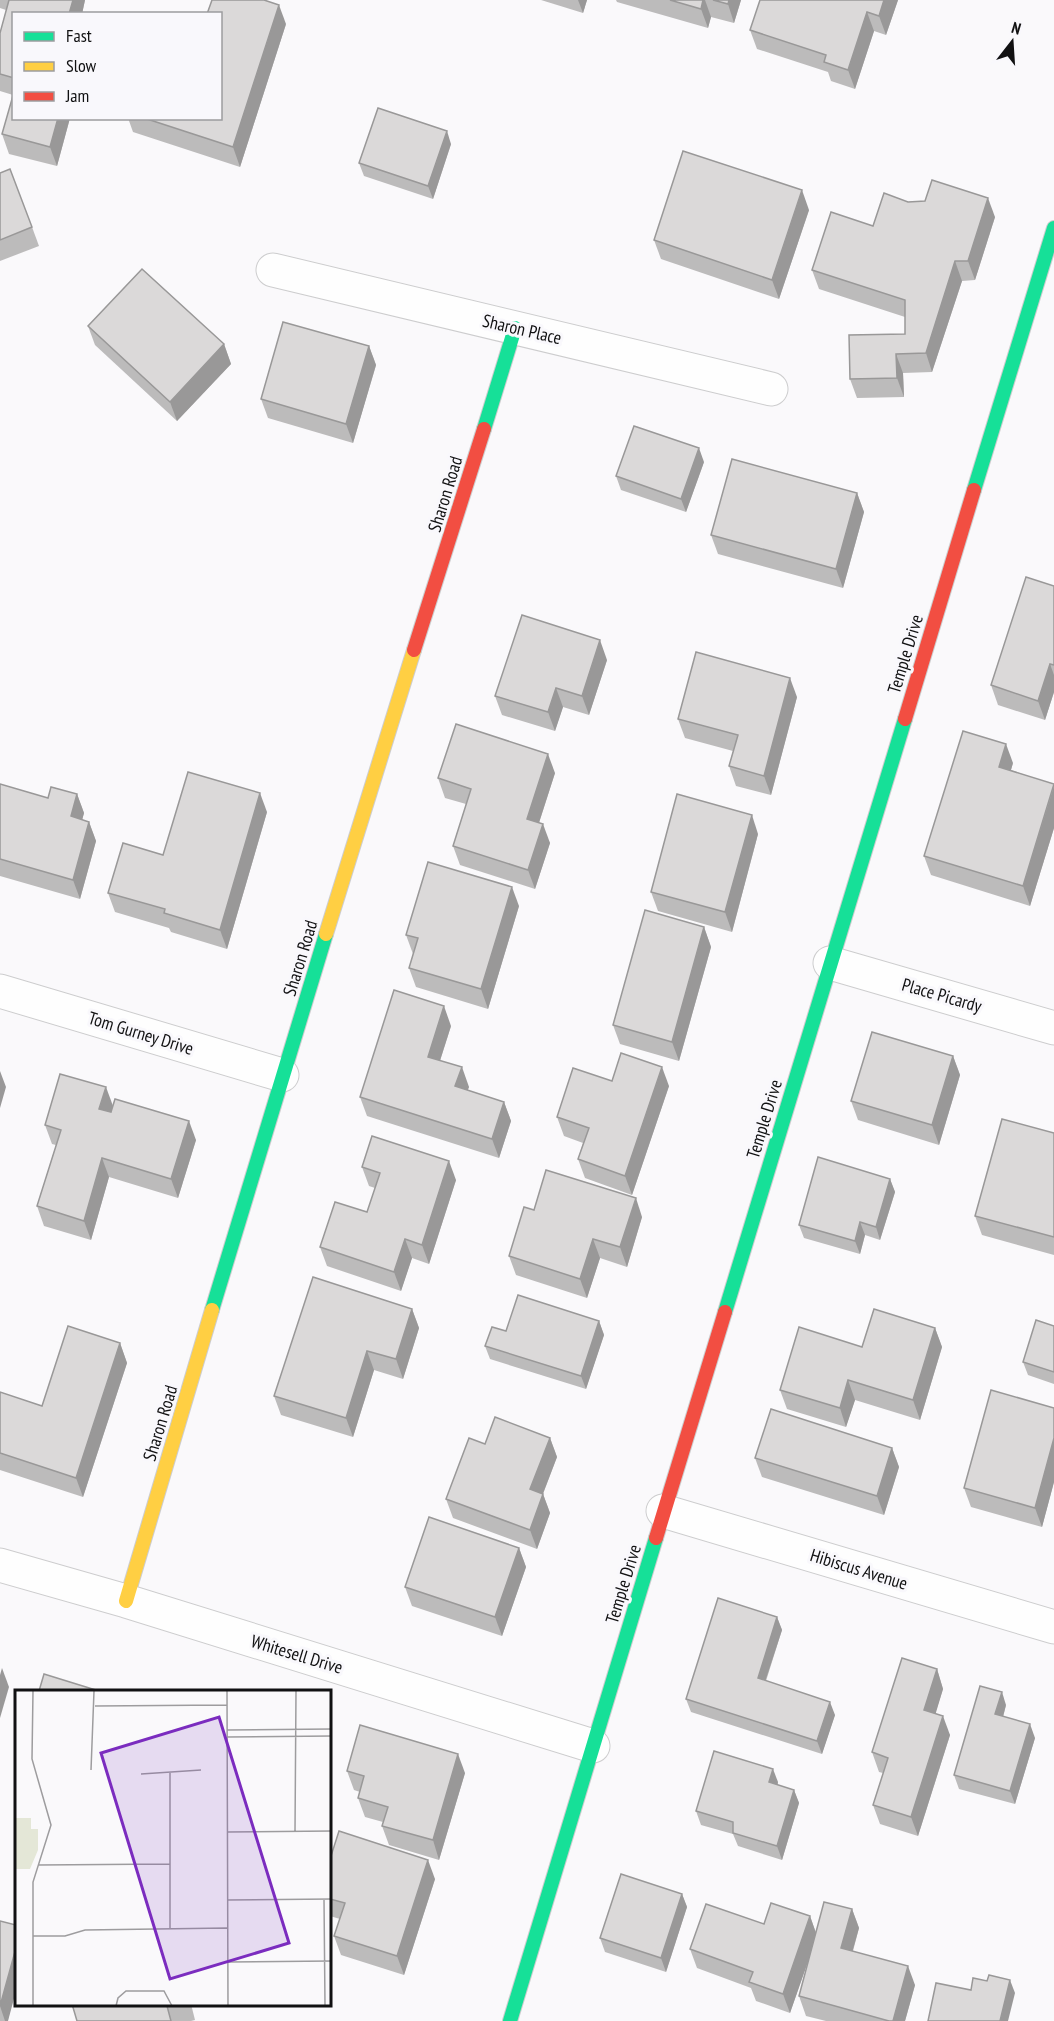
<svg xmlns="http://www.w3.org/2000/svg" width="1054" height="2021" font-family="'PT Sans Narrow',sans-serif">
<rect width="100%" height="100%" fill="#faf9fb"/>
<g fill="none" stroke-linecap="round" stroke-linejoin="round">
<g stroke="#cdcdce" stroke-width="35">
<g id="street">
<path d="M273,270L771,389"/>
<path d="M830,963L1054,1028"/>
<path d="M0,991L282,1075"/>
<path d="M663,1511L1054,1627"/>
<path d="M0,1565L126,1601L593,1746"/>
</g>
</g>
<g stroke="#cdcdce" stroke-width="16">
<g id="fast">
<path d="M484,429L515,328"/>
<path d="M974,490L1054,228"/>
<path d="M212,1310L326,934"/>
<path d="M725,1312L905,719"/>
<path d="M510,2021L656,1538"/>
</g>
</g>
<g stroke="#cdcdce" stroke-width="16">
<g id="slow">
<path d="M326,934L414,650"/>
<path d="M126,1601L212,1310"/>
</g>
</g>
<g stroke="#cdcdce" stroke-width="16">
<g id="jam">
<path d="M414,650L484,429"/>
<path d="M905,719L974,490"/>
<path d="M656,1538L725,1312"/>
</g>
</g>
<use href="#street" stroke="#fefefe" stroke-width="33"/>
<use href="#fast" stroke="#16e098" stroke-width="14"/>
<use href="#slow" stroke="#ffcf43" stroke-width="14"/>
<use href="#jam" stroke="#f24e42" stroke-width="14"/>
</g>
<g fill="#bcbbbb">
<path d="M0,0H85L82,14H14V118H70L57,166L9,154L2,134L13,95L0,91V33L6,10L0,8Z"/>
<path d="M541,0H587L583,13Z"/>
<path d="M616,0H741L734,23L711,17L708,28L617,2Z"/>
<path d="M898,0L886,35L874,31L855,89L831,81L828,72L757,49L750,30Z"/>
<path d="M286,24L240,167L133,132L128,118H220Z"/>
<path d="M451,144L433,199L364,176L359,163Z"/>
<path d="M0,173L32,227L39,246L0,261Z"/>
<path d="M908,202L995,217L975,280L962,281L932,372L903,373L904,397L857,398L850,379L905,334V317L819,289L812,270Z"/>
<path d="M809,210L779,299L661,259L654,240Z"/>
<path d="M88,326L224,344L231,364L177,421L95,345Z"/>
<path d="M369,346L376,365L353,443L268,418L261,399Z"/>
<path d="M704,462L686,512L621,490L616,476Z"/>
<path d="M857,493L864,512L843,588L718,554L711,535Z"/>
<path d="M1054,586V692L1045,720L998,705L991,685Z"/>
<path d="M607,660L589,715L563,707L555,731L502,715L495,696Z"/>
<path d="M797,697L771,795L736,786L729,766L733,751L685,738L678,719Z"/>
<path d="M1013,763L1011,770L1054,786V828L1030,906L931,875L924,856Z"/>
<path d="M555,773L539,823L550,843L535,889L460,865L453,846L466,804L445,798L438,778Z"/>
<path d="M0,784L48,798L77,794L84,813L82,820L89,822L96,841L80,899L0,876Z"/>
<path d="M267,812L227,949L171,932L169,928L115,912L108,893L163,855Z"/>
<path d="M758,834L732,932L658,911L651,892Z"/>
<path d="M519,906L488,1009L416,987L409,968L413,954L406,935Z"/>
<path d="M704,927L711,947L679,1061L620,1044L613,1025Z"/>
<path d="M451,1026L440,1061L469,1087L467,1090L504,1102L511,1121L499,1158L367,1116L360,1097Z"/>
<path d="M953,1056L960,1075L939,1145L858,1120L851,1101Z"/>
<path d="M612,1081L669,1086L632,1195L585,1178L578,1159L583,1143L564,1136L557,1117Z"/>
<path d="M113,1106L196,1140L178,1198L109,1177L91,1240L44,1226L37,1206L56,1145L52,1144L45,1125Z"/>
<path d="M1054,1133V1255L982,1235L975,1216Z"/>
<path d="M362,1167L456,1180L429,1264L412,1258L401,1291L327,1266L320,1247L367,1212L375,1188L369,1186Z"/>
<path d="M890,1179L895,1192L880,1240L865,1235L860,1254L804,1238L799,1225Z"/>
<path d="M534,1210L642,1217L627,1267L600,1258L587,1298L516,1275L509,1256Z"/>
<path d="M412,1309L419,1328L403,1379L374,1370L353,1437L281,1415L274,1396Z"/>
<path d="M599,1321L604,1335L586,1389L490,1359L485,1346L506,1331Z"/>
<path d="M1054,1326V1384L1028,1375L1023,1362Z"/>
<path d="M935,1328L942,1347L920,1420L855,1400L846,1427L787,1409L780,1390Z"/>
<path d="M120,1343L127,1363L83,1497L0,1470V1392L42,1406Z"/>
<path d="M1054,1408V1482L1042,1527L971,1507L964,1488Z"/>
<path d="M550,1438L557,1457L543,1494L550,1513L537,1549L453,1518L446,1499L485,1444Z"/>
<path d="M892,1448L899,1467L884,1515L762,1477L755,1458Z"/>
<path d="M519,1548L526,1567L502,1636L412,1606L405,1587Z"/>
<path d="M777,1617L782,1630L766,1681L835,1715L822,1754L691,1712L686,1699Z"/>
<path d="M937,1669L943,1689L935,1714L950,1735L918,1836L880,1824L873,1805L883,1773L879,1772L872,1752Z"/>
<path d="M1006,1705L1003,1717L1035,1738L1015,1804L959,1789L954,1775Z"/>
<path d="M347,1771L465,1773L439,1860L389,1845L382,1826L383,1822L365,1817L358,1798L360,1792L354,1790Z"/>
<path d="M778,1782V1785L794,1790L799,1803L782,1860L738,1846L733,1834L701,1825L696,1811Z"/>
<path d="M330,1859L435,1879L404,1975L341,1955L334,1936L340,1919L330,1916Z"/>
<path d="M682,1894L687,1907L666,1972L605,1952L600,1938Z"/>
<path d="M852,1909L859,1928L853,1951L915,1985L905,2021H826L806,2016L799,1996L810,1955L790,2013L756,2001L751,1988L697,1968L690,1949L810,1916L816,1933Z"/>
<path d="M0,1921L8,2021H0Z"/>
<path d="M72,2004H191L195,2020L191,2021H77Z"/>
</g>
<g fill="#999898">
<path d="M73,0H85L82,14H69Z"/>
<path d="M578,0H587L583,13Z"/>
<path d="M703,0H705L711,17L708,28L701,9Z"/>
<path d="M729,0H741L734,23L728,4Z"/>
<path d="M884,0H898L886,35L879,16Z"/>
<path d="M279,5L286,24L240,167L233,147Z"/>
<path d="M867,12L874,31L855,89L848,70Z"/>
<path d="M58,118H70L57,166L50,147Z"/>
<path d="M447,131L451,144L433,199L428,186Z"/>
<path d="M802,190L809,210L779,299L772,280Z"/>
<path d="M988,198L995,217L975,280L968,261Z"/>
<path d="M955,261L962,281L932,372L926,353Z"/>
<path d="M224,344L231,364L177,421L170,402Z"/>
<path d="M369,346L376,365L353,443L346,424Z"/>
<path d="M896,354L903,373L904,397L897,378Z"/>
<path d="M699,448L704,462L686,512L681,499Z"/>
<path d="M857,493L864,512L843,588L836,569Z"/>
<path d="M600,640L607,660L589,715L582,696Z"/>
<path d="M1050,664L1054,675V692L1045,720L1038,701Z"/>
<path d="M790,678L797,697L771,795L764,776Z"/>
<path d="M556,688L563,707L555,731L548,712Z"/>
<path d="M1006,744L1013,763L1006,786L999,767Z"/>
<path d="M548,754L555,773L534,838L527,819Z"/>
<path d="M1054,786V828L1030,906L1023,886Z"/>
<path d="M260,793L267,812L227,949L220,930Z"/>
<path d="M77,794L84,813L78,835L71,816Z"/>
<path d="M752,815L758,834L732,932L725,912Z"/>
<path d="M89,822L96,841L80,899L73,880Z"/>
<path d="M543,824L550,843L535,889L528,870Z"/>
<path d="M512,887L519,906L488,1009L481,989Z"/>
<path d="M704,927L711,947L679,1061L672,1042Z"/>
<path d="M444,1006L451,1026L435,1076L428,1057Z"/>
<path d="M953,1056L960,1075L939,1145L932,1125Z"/>
<path d="M462,1067L469,1087L462,1105L455,1086Z"/>
<path d="M662,1067L669,1086L632,1195L625,1176Z"/>
<path d="M0,1071L6,1087L0,1108Z"/>
<path d="M106,1087L113,1106L106,1128L99,1109Z"/>
<path d="M504,1102L511,1121L499,1158L492,1139Z"/>
<path d="M189,1121L196,1140L178,1198L171,1179Z"/>
<path d="M102,1158L109,1177L91,1240L84,1221Z"/>
<path d="M449,1161L456,1180L429,1264L422,1245Z"/>
<path d="M890,1179L895,1192L880,1240L876,1227Z"/>
<path d="M636,1198L642,1217L627,1267L620,1247Z"/>
<path d="M860,1222L865,1235L860,1254L855,1241Z"/>
<path d="M405,1239L412,1258L401,1291L394,1272Z"/>
<path d="M593,1239L600,1258L587,1298L580,1279Z"/>
<path d="M412,1309L419,1328L403,1379L396,1359Z"/>
<path d="M599,1321L604,1335L586,1389L581,1376Z"/>
<path d="M935,1328L942,1347L920,1420L913,1400Z"/>
<path d="M120,1343L127,1363L83,1497L76,1478Z"/>
<path d="M367,1351L374,1370L353,1437L346,1418Z"/>
<path d="M848,1380L855,1400L846,1427L840,1408Z"/>
<path d="M550,1438L557,1457L537,1509L530,1489Z"/>
<path d="M1054,1438V1482L1042,1527L1035,1508Z"/>
<path d="M892,1448L899,1467L884,1515L877,1496Z"/>
<path d="M543,1494L550,1513L537,1549L530,1530Z"/>
<path d="M519,1548L526,1567L502,1636L495,1617Z"/>
<path d="M777,1617L782,1630L762,1691L758,1678Z"/>
<path d="M2,1668L9,1687L0,1718V1675Z"/>
<path d="M937,1669L943,1689L931,1729L924,1710Z"/>
<path d="M1002,1692L1006,1705L1000,1728L995,1714Z"/>
<path d="M830,1702L835,1715L822,1754L817,1741Z"/>
<path d="M943,1716L950,1735L918,1836L911,1817Z"/>
<path d="M1030,1724L1035,1738L1015,1804L1010,1791Z"/>
<path d="M458,1754L465,1773L439,1860L433,1840Z"/>
<path d="M773,1769L778,1782L774,1795L769,1782Z"/>
<path d="M794,1790L799,1803L782,1860L777,1846Z"/>
<path d="M428,1860L435,1879L404,1975L397,1956Z"/>
<path d="M682,1894L687,1907L666,1972L661,1958Z"/>
<path d="M852,1909L859,1928L848,1967L841,1948Z"/>
<path d="M810,1916L817,1936L790,2013L783,1994Z"/>
<path d="M16,1948V1991L8,2021H5L0,2006Z"/>
<path d="M908,1966L915,1985L905,2021H893Z"/>
<path d="M1010,1980L1015,1993L1008,2021H1000Z"/>
</g>
<g fill="#dbd9d9" stroke="#999898" stroke-width="1.5">
<path d="M9,0H73L69,14H14V78L0,74V33Z"/>
<path d="M212,0H264L279,5L233,147L144,118H220V14H207Z"/>
<path d="M670,0H703L701,9Z"/>
<path d="M713,0H729L728,4Z"/>
<path d="M760,0H884L879,16L867,12L848,70L824,62L826,55L750,30Z"/>
<path d="M14,92V118H58L50,147L2,134Z"/>
<path d="M378,108L447,131L428,186L359,163Z"/>
<path d="M683,151L802,190L772,280L654,240Z"/>
<path d="M10,169L32,227L0,240V173Z"/>
<path d="M932,180L988,198L968,261H955L926,353L896,354L897,378L850,379L849,335L905,334V300L812,270L831,212L873,226L884,193L908,202L925,201Z"/>
<path d="M142,269L224,344L170,402L88,326Z"/>
<path d="M283,322L369,346L346,424L261,399Z"/>
<path d="M634,426L699,448L681,499L616,476Z"/>
<path d="M732,459L857,493L836,569L711,535Z"/>
<path d="M1026,577L1054,586V665L1050,664L1038,701L991,685Z"/>
<path d="M522,615L600,640L582,696L556,688L548,712L495,696Z"/>
<path d="M696,652L790,678L764,776L729,766L738,735L678,719Z"/>
<path d="M456,724L548,754L527,819L543,824L528,870L453,846L471,789L438,778Z"/>
<path d="M963,731L1006,744L999,767L1054,784L1023,886L924,856Z"/>
<path d="M188,772L260,793L220,930L164,913L165,909L108,893L123,843L163,855Z"/>
<path d="M0,784L48,798L51,787L77,794L71,816L89,822L73,880L0,859Z"/>
<path d="M677,794L752,815L725,912L651,892Z"/>
<path d="M428,862L512,887L481,989L409,968L418,938L406,935Z"/>
<path d="M645,910L704,927L672,1042L613,1025Z"/>
<path d="M394,990L444,1006L428,1057L462,1067L455,1086L504,1102L492,1139L360,1097Z"/>
<path d="M872,1032L953,1056L932,1125L851,1101Z"/>
<path d="M621,1053L662,1067L625,1176L578,1159L589,1128L557,1117L573,1068L612,1081Z"/>
<path d="M60,1074L106,1087L99,1109L111,1112L115,1099L189,1121L171,1179L102,1158L84,1221L37,1206L61,1130L45,1125Z"/>
<path d="M1002,1119L1054,1133V1237L975,1216Z"/>
<path d="M372,1136L449,1161L422,1245L405,1239L394,1272L320,1247L335,1202L367,1212L380,1173L362,1167Z"/>
<path d="M818,1157L890,1179L876,1227L860,1222L855,1241L799,1225Z"/>
<path d="M546,1170L636,1198L620,1247L593,1239L580,1279L509,1256L524,1207L534,1210Z"/>
<path d="M313,1277L412,1309L396,1359L367,1351L346,1418L274,1396Z"/>
<path d="M518,1295L599,1321L581,1376L485,1346L492,1327L506,1331Z"/>
<path d="M874,1309L935,1328L913,1400L848,1380L840,1408L780,1390L799,1327L862,1347Z"/>
<path d="M1036,1320L1054,1326V1372L1023,1362Z"/>
<path d="M68,1326L120,1343L76,1478L0,1453V1392L42,1406Z"/>
<path d="M991,1390L1054,1408V1438L1035,1508L964,1488Z"/>
<path d="M771,1409L892,1448L877,1496L755,1458Z"/>
<path d="M495,1417L550,1438L530,1489L543,1494L530,1530L446,1499L469,1438L485,1444Z"/>
<path d="M429,1517L519,1548L495,1617L405,1587Z"/>
<path d="M718,1598L777,1617L758,1678L830,1702L817,1741L686,1699Z"/>
<path d="M902,1658L937,1669L924,1710L943,1716L911,1817L873,1805L888,1758L872,1752Z"/>
<path d="M44,1674L99,1691H39Z"/>
<path d="M980,1686L1002,1692L995,1714L1030,1724L1010,1791L954,1775Z"/>
<path d="M360,1725L458,1754L433,1840L382,1826L388,1807L358,1798L364,1776L347,1771Z"/>
<path d="M714,1751L773,1769L769,1782L794,1790L777,1846L733,1833V1822L696,1811Z"/>
<path d="M339,1831L428,1860L397,1956L334,1936L345,1903L330,1899V1859Z"/>
<path d="M621,1874L682,1894L661,1958L600,1938Z"/>
<path d="M824,1902L852,1909L841,1948L908,1966L893,2021H889L799,1996Z"/>
<path d="M771,1903L810,1916L783,1994L749,1982L753,1972L690,1949L706,1904L764,1924Z"/>
<path d="M0,1921L16,1925V1948L0,2006Z"/>
<path d="M989,1975L1010,1980L1000,2021H928L936,1983L971,1990L973,1978L987,1981Z"/>
<path d="M72,2004H174L167,2006L171,2021H77Z"/>
</g>
<g text-anchor="middle" dominant-baseline="central" stroke-width="6" stroke-linejoin="round" paint-order="stroke">
<g font-size="18" fill="#111112" stroke="#f9f8fc">
<text transform="translate(522 329) rotate(13)">Sharon Place</text>
<text transform="translate(445 494) rotate(-73)">Sharon Road</text>
<text transform="translate(905 654) rotate(-73)">Temple Drive</text>
<text transform="translate(300 958) rotate(-73)">Sharon Road</text>
<text transform="translate(942 995) rotate(16)">Place Picardy</text>
<text transform="translate(141 1033) rotate(17)">Tom Gurney Drive</text>
<text transform="translate(764 1119) rotate(-73)">Temple Drive</text>
<text transform="translate(160 1423) rotate(-73)">Sharon Road</text>
<text transform="translate(859 1569) rotate(17)">Hibiscus Avenue</text>
<text transform="translate(623 1584) rotate(-73)">Temple Drive</text>
<text transform="translate(297 1654) rotate(17)">Whitesell Drive</text>
</g>
</g>
<g transform="translate(15 1690)">
<rect width="316" height="316" fill="#faf9fb"/>
<path d="M0,128H16V139H23V160L15,179H0Z" fill="#e4e7d7"/>
<path fill="none" stroke="#9d9c9e" stroke-width="1.5" d="M212,1L213,316M80,16L212,15M212,40L317,39M212,47L317,46M76,80L79,1M126,84L186,80M212,142L317,141M280,142L281,1M23,175L155,174M309,209L310,316M212,210L317,209M155,238V82M18,246H50L70,240L212,238M213,272L317,271M18,316V192L36,135L17,69L18,1M101,316L103,308L111,301H149L157,316"/>
<path fill="#7b2cbf" fill-opacity="0.15" stroke="#7b2cbf" stroke-width="3" d="M204,27L274,253L155,289L86,63Z"/>
<rect width="316" height="316" fill="none" stroke="#111112" stroke-width="3"/>
</g>
<rect x="12" y="12" width="210" height="108" fill="#f9f8fc" stroke="#9c9c9e" stroke-width="1.5"/>
<rect x="24" y="32" width="30" height="9" fill="#16e098" stroke="#9c9c9e" stroke-width="1.5"/>
<text x="66" y="42" font-size="18" fill="#111112">Fast</text>
<rect x="24" y="62" width="30" height="9" fill="#ffcf43" stroke="#9c9c9e" stroke-width="1.5"/>
<text x="66" y="72" font-size="18" fill="#111112">Slow</text>
<rect x="24" y="92" width="30" height="9" fill="#f24e42" stroke="#9c9c9e" stroke-width="1.5"/>
<text x="66" y="102" font-size="18" fill="#111112">Jam</text>
<g transform="translate(1012 42) rotate(17)" stroke="#f9f8fc" stroke-width="4.5" paint-order="stroke">
<path d="M0-4.5L10 22L0 15L-10 22Z" fill="#111112"/>
<text y="-9" font-size="16" font-weight="bold" text-anchor="middle" fill="#111112">N</text>
</g>
</svg>
